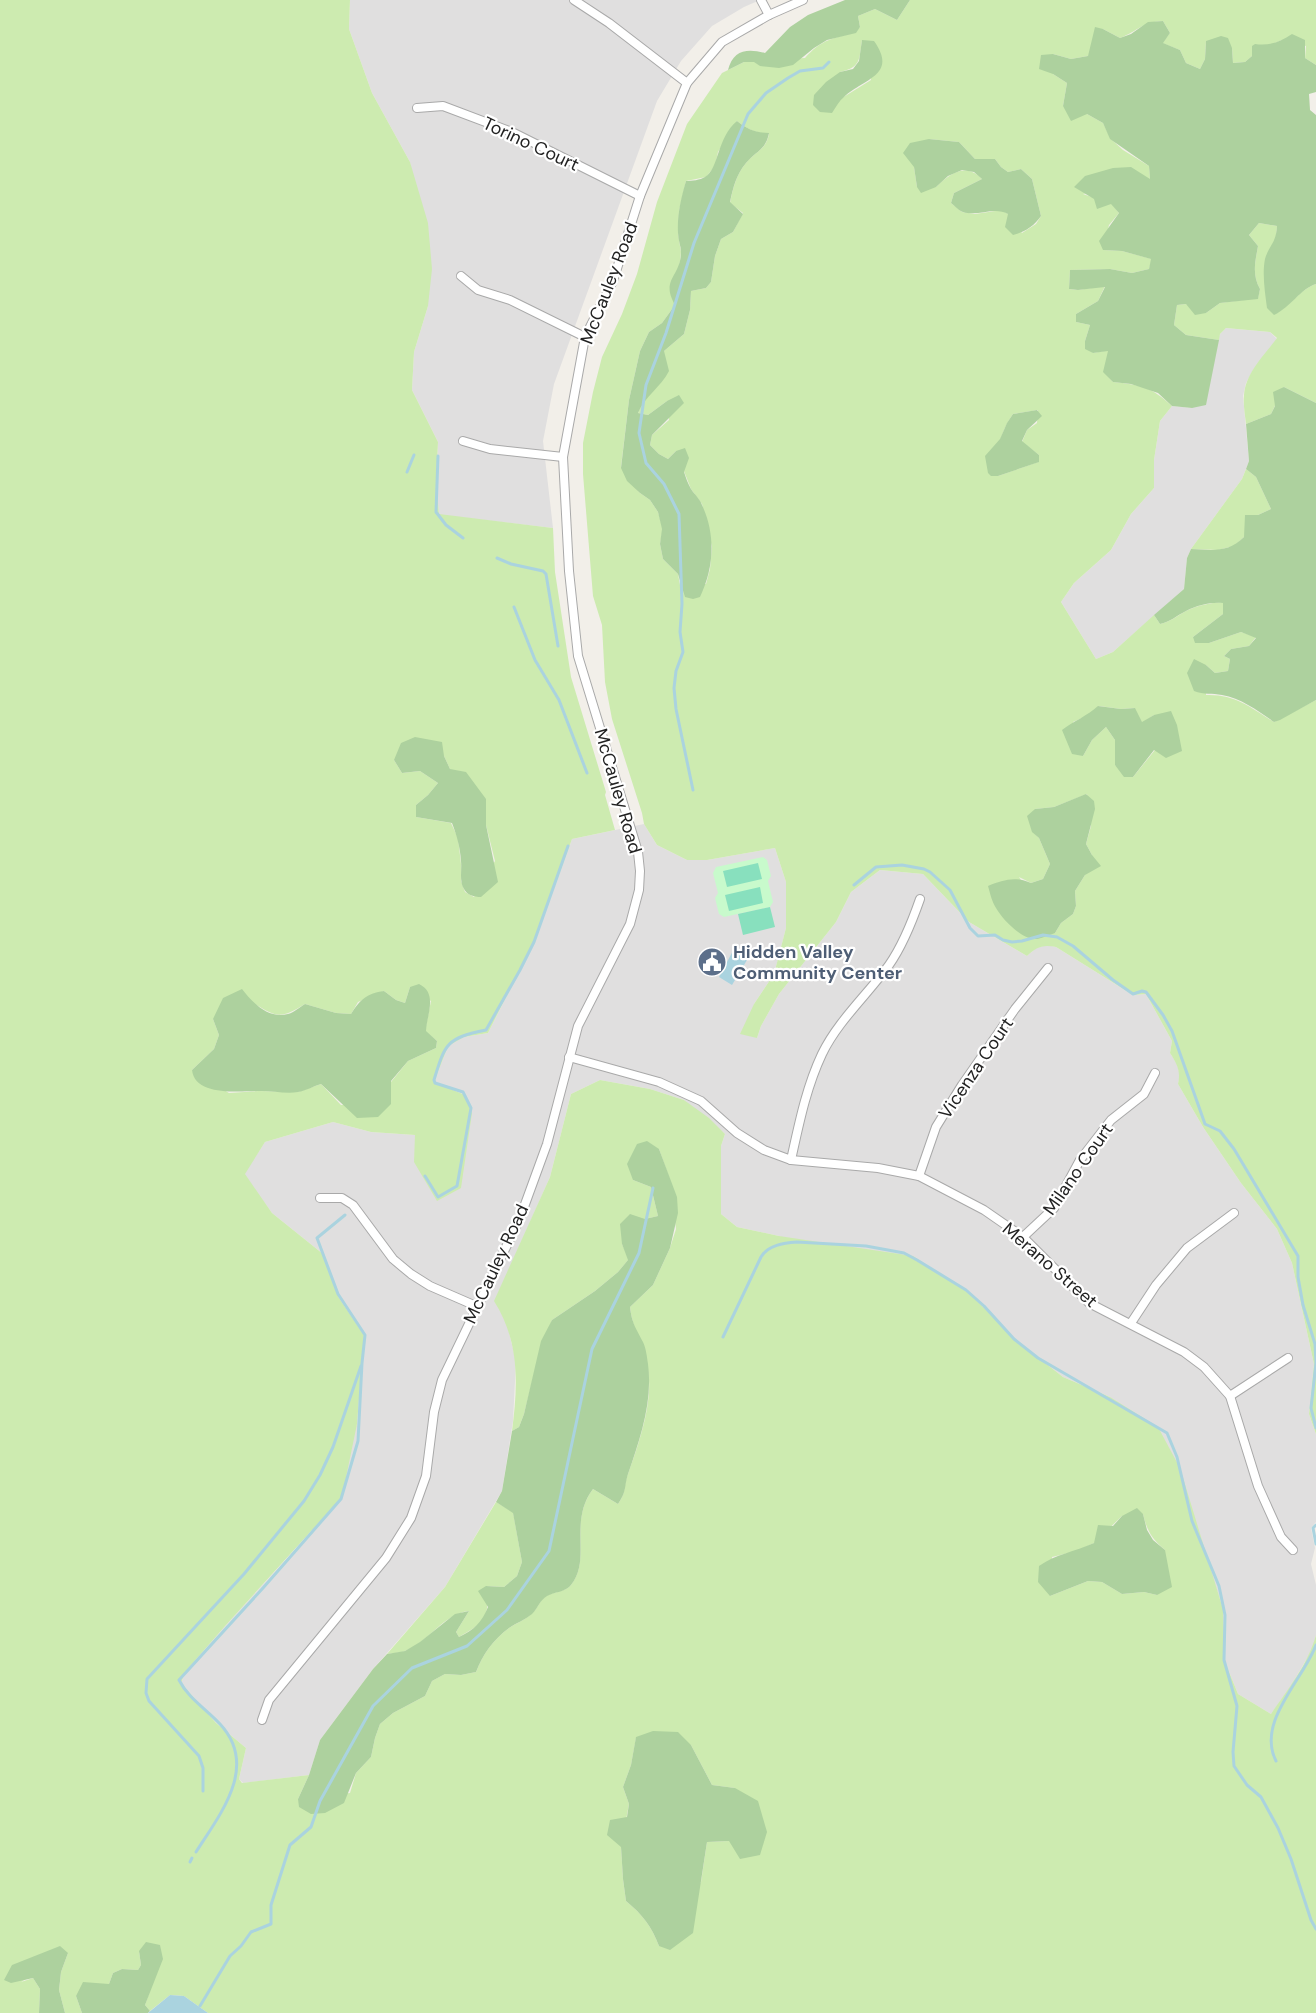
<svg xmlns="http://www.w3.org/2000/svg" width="1316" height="2013" font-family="'DM Sans',sans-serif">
<rect width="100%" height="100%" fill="#f2efe9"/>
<g fill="#e0dfdf">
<path d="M350,0H760L744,7L712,26L681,61L657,101L554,384L543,441L553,528L439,515L436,481L438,442L412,390L414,352L428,306L410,162L372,93L349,29Z"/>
<path d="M1226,328L1270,332L1277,339L1253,370L1246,383L1243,396L1249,461L1242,479L1191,549L1187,558L1184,589L1113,652L1096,659L1061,602L1074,583L1111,550L1131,514L1154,488V460L1160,421L1172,406L1192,408L1220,334Z"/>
<path d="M644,824L657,845L687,860H707L775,848L786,882V928L774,974L754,1004L757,1038L761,1026L779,994L836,922L851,892L880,870L923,874L969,922L1027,956L1036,948L1047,945L1056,947L1133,995L1146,994L1172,1041L1170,1053L1177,1064L1180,1075L1178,1084L1203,1127L1241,1183L1277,1229L1292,1263L1314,1364L1309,1414L1316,1434V1522L1311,1528L1315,1548L1311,1564L1316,1585V1635L1313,1648L1291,1686L1271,1714L1238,1694L1225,1662L1223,1609L1202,1545L1110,1397L1063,1377L1016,1340L779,1236L737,1227L721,1214V1146L725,1134L684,1100L650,1089L600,1080L571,1094L550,1177L495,1301L506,1320L516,1361L513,1421L502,1491L445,1587L373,1669L320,1740L309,1775L243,1783L239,1779L246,1748L216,1723L181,1683L185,1672L226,1625L311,1532L357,1424L364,1334L339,1298L323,1254L272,1213L244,1174L265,1142L333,1122L371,1132L415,1135L465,1095L434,1082L448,1045L464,1037L488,1033L537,935L572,839Z"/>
</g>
<g fill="#cdebb0" fill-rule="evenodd">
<path d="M0,0H350L349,29L372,93L410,162L428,223L432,269L428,306L414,352L412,390L438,442L436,481L439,514L553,528L555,572L571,677L606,792L605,795L615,830L572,839L537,935L488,1033L464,1037L448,1046L434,1082L465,1095L472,1113L461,1188L437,1201L414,1162L415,1135L371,1132L333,1122L265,1142L245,1174L272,1213L323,1254L339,1298L364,1335L357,1424L342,1497L226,1625L185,1672L181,1683L216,1723L246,1748L239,1779L242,1783L309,1775L298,1799L350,1793L356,1773L371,1757L375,1738L380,1724L393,1713L425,1696L432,1681L445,1674L461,1675L476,1672C483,1654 493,1640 509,1628C516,1623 526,1620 532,1613C537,1609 539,1603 543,1598C550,1591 565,1593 571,1585C592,1558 568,1522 593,1489L618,1504C627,1491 623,1487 628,1474C639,1443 655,1398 647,1365C643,1345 632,1328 630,1307L653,1285L670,1248L676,1229L670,1180L659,1149L633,1180L651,1187L658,1216L645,1219L622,1244L629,1259L618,1272L595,1291L552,1320L538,1358L524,1414L519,1427L512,1431C518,1385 520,1342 494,1301L550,1177L571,1094L600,1080L650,1089L684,1100L709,1118L725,1134L721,1146V1214L737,1227L779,1236L913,1256L970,1294L1016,1340L1063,1377L1110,1397L1158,1427L1180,1468L1223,1609L1225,1662L1238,1694L1271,1714C1288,1689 1308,1664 1316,1635V2013H208L184,1996L170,1995L150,2011L145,2005L153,1982L139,1951L141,1965L138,1970L122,1969L113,1973L109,1984L97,1985L76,1996L82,2013H65L59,1990L61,1972L68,1953L21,1982L33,1978L40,1989L39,2013H0ZM444,756L450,769L486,813V825L495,861L474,897L465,892L461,881V864L458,838L451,823L416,817V805L428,795L438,783L420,771L402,773L394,760ZM410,987L431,1001L425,1031L437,1041L436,1048L408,1061L391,1082V1104L341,1105L321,1084L298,1092L259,1091L229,1093L192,1070L214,1049L219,1035L213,1019L253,1003C277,1018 281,1019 305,1004L336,1013L351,1014L358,1002L384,991L396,1000L405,1003ZM1143,1514C1147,1531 1152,1539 1165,1550L1157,1595L1144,1592L1122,1594L1102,1582L1088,1581L1050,1596L1052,1557L1077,1551L1094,1543L1122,1516ZM636,1738L691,1745L712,1785L735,1788L729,1841L707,1842L701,1882L659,1946C652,1927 642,1914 626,1901L623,1879L621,1847L629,1804L623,1787L631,1765Z"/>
<path d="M910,0H1316V65L1305,58L1306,46L1282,40L1268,46H1252V56L1245,62L1233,63L1232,48L1206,41L1205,59L1200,69L1186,63L1180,50L1162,43L1170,33L1163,21C1142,22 1138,31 1120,38L1103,29L1088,56L1071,59L1053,54V74L1067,83L1063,106L1087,114L1103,123L1111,139L1123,150L1149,166L1150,179L1083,194L1112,204L1119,213L1109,225L1103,250L1122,251L1152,259L1149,269L1132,273L1110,269L1070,270L1069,289L1078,290L1105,286L1098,301L1076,314V322L1090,325L1085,341L1093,353L1109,350L1104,372L1113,382C1140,385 1152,387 1172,406L1160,421L1154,460V488L1131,514L1111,550L1074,583L1061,602L1096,659L1113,652L1154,615L1160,624C1170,622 1177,616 1186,611C1198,605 1210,603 1223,602V614L1193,637L1209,643L1241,632L1256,637L1249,646L1231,649L1224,656L1230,659L1228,671L1215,673L1206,665V695C1235,694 1250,707 1274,722L1316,700V1434L1309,1414L1314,1364L1292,1263L1277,1229L1241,1183L1203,1127L1178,1084C1181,1071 1177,1064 1170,1053L1172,1041L1146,994L1133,995L1056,947C1043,944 1036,947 1027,956L969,922L923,874L880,870L851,892L836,922L779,994L761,1026L757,1038L740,1034L754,1004L774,974L786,928V882L775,848L707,860H687L657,845L644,824L642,813L612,719L605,682L602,625L593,596L583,474V443L593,392L602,357L622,314L637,274L657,202L687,124L722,73L744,62L805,58C812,50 819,44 829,40C839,35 853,36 860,27L858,16L875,9L897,20ZM862,40L871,80L842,98L840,72C861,67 859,60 862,40ZM737,121C747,129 755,133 769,134C766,150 756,151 746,163C736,175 733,188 730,203L743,213L733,232L721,239L715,256L711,282L706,288L691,291L690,310L684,334L664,351L638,413L648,415L667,401L669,420L652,435L650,445L659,454L668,459L676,451L691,489L702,504L712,547L710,569L706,584L680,585L678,574L663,559L660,544L663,529L658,512L650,500L640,493L633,485L621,467L629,400L640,351L649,332L662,323L675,305L681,252L678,234L679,211L686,181L706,177L715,166L718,152ZM929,139L959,142L975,159H995L1001,167L1008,172L1021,169L1032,179L1041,216L1036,224L1022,233L1008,214L1002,210L975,214L962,212L951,203L954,193L982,179C965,162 950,174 936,187H917L914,167ZM1038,410L1037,423L1027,430L1022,442L1039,455L1038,462L998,476H991C996,455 1000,432 1013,414ZM1099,706L1121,709L1134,708L1142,723L1154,715L1155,750L1133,777L1115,765V740L1106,727L1092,740L1083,756L1073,722L1089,715ZM1087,794L1091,826L1086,844L1092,855L1085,875L1075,891L1076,906L1073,914L1061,923L1055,933L1019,877L1031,883L1043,879L1050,864L1039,838L1032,831L1035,809L1054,807Z"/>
<path d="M1259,223L1277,226L1276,239L1266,258L1274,314C1291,306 1300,289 1316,284V403L1284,387L1271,414L1246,424C1245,415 1243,404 1244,395C1246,372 1264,356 1277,338L1270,332L1226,328L1220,334L1219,340L1186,335L1174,325L1177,305L1186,304L1206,313L1220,303L1258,298L1260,289C1252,274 1255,263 1258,246L1249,235Z"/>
<path d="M1246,469L1256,477L1271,509L1258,515L1244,537L1234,546L1218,550L1191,549L1242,479Z"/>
<path d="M496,1502L513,1512L522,1562L517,1576L504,1587L486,1586C490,1617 486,1622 459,1637L456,1632L469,1611C443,1614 429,1642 405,1651C400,1653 392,1653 387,1654L445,1587Z"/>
</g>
<g fill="#add19e">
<path d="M845,0H910L897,20L875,9L858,16L860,27L856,33L827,40L814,48L793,65L779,68L760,66L754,62H744L728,70C733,50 747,48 765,53L790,27L808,15Z"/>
<path d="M1163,21L1170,33L1163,43L1180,50L1186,63L1200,69L1205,59L1206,41L1221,36L1228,38L1232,48L1233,63L1245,62L1252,56V46L1255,44C1270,46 1280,42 1292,34L1305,40V58L1316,65V92L1309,94L1310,110L1316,115V284C1300,289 1291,307 1274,315L1267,308C1265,293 1262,274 1265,259C1269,245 1276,244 1277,226L1259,223L1249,235L1258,246C1255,263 1252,274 1260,289L1258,299L1220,303L1206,313L1195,315L1186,304L1177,305L1174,325L1186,335L1219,340L1206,405L1192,408L1172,406L1158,393L1131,384L1113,382L1103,372L1108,351L1093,353L1085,349V341L1090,325L1076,322V314L1098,301L1105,287L1078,290L1069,289L1070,270L1110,269L1132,273L1149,269L1151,259L1122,251L1103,250L1099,241L1119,213L1111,204L1097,209L1094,199L1074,187L1085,176L1113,168L1131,167L1150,179L1149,166L1110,139L1103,123L1087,114L1071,121L1063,106L1067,83L1053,74L1039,69L1041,55L1053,54L1071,59L1088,56L1095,27L1103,29L1120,38L1131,34L1148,22Z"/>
<path d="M862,40L874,41C898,75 865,78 844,97C839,101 836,107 832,113L820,112L813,105L814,95L826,82L840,72L853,69L859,61Z"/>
<path d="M737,121C747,129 756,133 769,133C766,150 756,151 746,163C736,175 733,188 730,202L743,214L733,232L721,239L715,256L711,282L706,288L691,291L690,310L684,334L664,351L669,371C661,387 645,396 638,413L648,415L667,401L679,395L684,403L652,435L650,445L659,454L668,459L676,451L685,448L689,458L684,472C686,478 688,484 691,489C695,495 700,499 702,505C716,535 714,568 700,597L693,599L685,597L678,574L663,559L660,544L662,529L658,512L650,500L640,493L627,481L621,468L629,400L640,351L649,332L662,323L675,305C660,279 681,277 681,252C681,246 678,240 678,233C677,215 681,198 686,181C692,181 700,180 705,177C719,169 717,137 737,121Z"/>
<path d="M929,139L959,142L975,159H995L1001,167L1008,172L1021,169L1032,179L1041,216C1034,226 1025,232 1013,235L1005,227L1008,214C994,206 978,217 963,212C959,211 955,206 951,203L954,193L982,179L974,172L962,170L948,176L936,187L921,193L917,187L914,167L903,153L910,143Z"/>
<path d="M1284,387L1316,403V700L1280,720L1274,722C1258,711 1241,698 1222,695C1212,693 1204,695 1194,691L1187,673L1194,659L1206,665L1215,673L1228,671L1230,659L1224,656L1231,649L1249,646L1256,638L1241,632L1209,643H1195L1193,637L1223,614V603C1210,602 1198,605 1186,611C1176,616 1170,622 1160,624L1154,615L1184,589L1187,558L1191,549C1213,550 1228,553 1244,537L1245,515H1258L1271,509L1256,477L1246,469L1249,461L1246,424L1271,414L1275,406L1273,392Z"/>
<path d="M1037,410L1042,416L1027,430L1022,441L1039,455V462L998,476H991L988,473L985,456L1000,439L1007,423L1013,414Z"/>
<path d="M1098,706L1121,709L1135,708L1142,722L1154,715L1171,711L1177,725L1182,751L1166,758L1154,750L1133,777H1124L1115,765V740L1106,727L1092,740L1083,756L1072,754L1062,730C1074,721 1087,716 1098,706Z"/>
<path d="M415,737L442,742L444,756L450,769L466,772L486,799V825L498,882L481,897C474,897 467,895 464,889C459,881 462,870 461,861C460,847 457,836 452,823L416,817V805L428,795L438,783L420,771L402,773L394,760L401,743Z"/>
<path d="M1086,794L1094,801L1095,809L1086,844L1092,855L1101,866L1085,875L1075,891L1076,906L1073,914L1061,923L1055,933C1049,935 1042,938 1037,939C1022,940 1003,920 996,908C992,902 990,893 988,886C1003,880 1015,876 1031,883L1043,879L1050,864L1039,838L1032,832L1027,816L1035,809L1054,807Z"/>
<path d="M419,984C438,993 427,1014 426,1031L437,1041L436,1048L408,1061L391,1081V1104L378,1117L357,1118L321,1084C313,1086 306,1091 298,1092C287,1094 273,1091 261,1091C240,1091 195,1097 192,1070L214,1049L219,1035L213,1019L223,998L242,989C253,1003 268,1019 288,1014C293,1013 300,1007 305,1004L336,1013L351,1014C360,1000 367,993 384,991L396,1000L405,1003L410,987Z"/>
<path d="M647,1141L659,1149L677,1197L678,1213L670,1248L653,1285L630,1307C632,1324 636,1328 643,1342C646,1348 647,1357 648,1364C653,1402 640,1439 628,1474C624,1487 627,1491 618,1504L593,1489C568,1522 592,1559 571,1585C566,1592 554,1592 547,1596C540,1600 538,1608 532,1614C525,1620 516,1623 509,1628C493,1640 483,1654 476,1672L461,1675L445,1674L432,1681L425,1696L393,1713L380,1724L375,1738L371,1757L356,1773L344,1803L325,1813L311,1814L299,1807L298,1799L309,1775L320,1740L373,1669L387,1654L405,1651L420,1642L455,1614L469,1611L456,1632L459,1637C474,1630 482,1622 488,1607L478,1591L486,1586L504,1587L517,1576L522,1562L513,1513L496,1502L502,1491L512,1431L519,1427L524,1414L541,1341L552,1320L595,1291L618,1272L628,1260L622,1244L620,1224L630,1214L645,1219L658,1216L651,1187L633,1180L627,1164L637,1144Z"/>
<path d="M1137,1508L1143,1514L1147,1530L1153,1540L1165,1550L1172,1587L1157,1595L1144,1592L1122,1594L1102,1582L1088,1581L1050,1596L1038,1582L1039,1566C1056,1554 1074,1552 1094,1543L1098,1525L1113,1526L1122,1516Z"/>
<path d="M653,1731L678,1732L691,1745L712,1785L735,1788L758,1801L767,1832L760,1855L740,1859L729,1841L707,1842L693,1933L670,1950L659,1946C652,1927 642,1914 626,1901L623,1879L621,1847L607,1835L610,1820L627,1817L629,1804L623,1787L631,1765L636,1737Z"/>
<path d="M146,1942L160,1945L163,1959L145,2005L150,2011L148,2013H82L76,1996L83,1982L109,1984L113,1973L122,1969L138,1970L141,1965L139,1951Z"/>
<path d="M60,1946L68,1953L61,1972L59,1990L65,2013H39L40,1989L33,1978L11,1983L4,1980L12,1965Z"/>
</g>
<path fill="#c8facc" d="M763,857L767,860L771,876L768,881L773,902L770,907L724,917L719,914L715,898L718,893L713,873L716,867Z"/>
<g fill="#88e0be">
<path d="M758,863L762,879L727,887L723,871Z"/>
<path d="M760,887L763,903L729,911L725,895Z"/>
<path d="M770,907L775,927L743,935L738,914Z"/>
</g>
<g fill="#aad3df">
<path d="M735,947L750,955L732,985L719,977Z"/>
<path d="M170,1995L184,1996L208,2013H148Z"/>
</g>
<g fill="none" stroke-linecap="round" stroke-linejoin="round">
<g stroke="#aad3df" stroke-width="3">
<path d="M438,456L436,512L446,525L463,538"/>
<path d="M407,472L414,455"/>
<path d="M497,558L511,564L543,571L546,574L558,646"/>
<path d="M514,607L535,660L559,700L587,773"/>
<path d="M693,790L676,709L674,688L676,671L683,652L680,632L682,604L679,514L664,484L646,463L639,433L646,385L666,333L694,243L748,114L766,93L788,78L800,71L823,68L829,62"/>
<path d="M854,885L876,867L902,865L924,869L930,872L950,890L970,928L978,936L995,935L1003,940L1012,942L1022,941L1043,935L1057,937L1073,946L1113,980L1133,994L1142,991L1146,992L1163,1015L1172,1031L1205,1124L1220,1131L1234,1149L1298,1256V1277L1303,1305L1315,1344L1316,1363L1311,1408L1316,1428"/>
<path d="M425,1176L438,1197L457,1186L471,1108L463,1092L435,1083L434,1080C445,1043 447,1038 486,1030L520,970L534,942L568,846"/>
<path d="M723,1337L761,1257C768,1245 784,1243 797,1242L866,1246L904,1253L917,1260L966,1290L984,1306L1014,1339L1038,1358L1167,1433L1177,1457L1192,1521L1219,1586L1225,1615L1224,1660L1237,1706L1233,1752L1234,1766L1247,1785L1261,1797L1278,1828L1291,1859L1311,1920L1316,1929"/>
<path d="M1316,1525L1313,1528L1316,1544"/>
<path d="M1276,1761C1256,1722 1303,1680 1316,1645"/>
<path d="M203,1791V1768L199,1756L149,1701L146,1693L147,1679L244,1574L304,1501L320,1475L333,1447L361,1366"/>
<path d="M196,1852C221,1813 259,1766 220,1724C206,1709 188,1698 179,1680L263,1588L341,1499L358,1441L362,1363L365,1335L338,1294L317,1238L345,1215"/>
<path d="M190,1862L192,1858"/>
<path d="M200,2006L230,1956L241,1946L251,1932L271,1924V1905L290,1845L311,1827L320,1801L373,1706L412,1668L467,1646L507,1610L549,1551L592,1349L639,1253L653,1188"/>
</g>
<g stroke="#a9a9a9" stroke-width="10">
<g id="minor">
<path d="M574,0L609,23L687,83"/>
<path d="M761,0L769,15"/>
<path d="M417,108L443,106L512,132L640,196"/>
<path d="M461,276L478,290L510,300L585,337"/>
<path d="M463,441L490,449L563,457"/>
<path d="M569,1057L659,1082L701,1101L737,1133L764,1150L791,1160L878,1168L919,1176L984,1210L1023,1237L1089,1303L1184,1352L1204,1367L1230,1396L1258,1486L1281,1537L1293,1550"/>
<path d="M791,1160C799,1124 806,1088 822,1054C838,1021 867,995 889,965C903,945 912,922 920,899"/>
<path d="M919,1176L936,1127L962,1085L1015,1009L1048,968"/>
<path d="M320,1198H342L353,1205L393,1259L411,1274L430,1286L476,1306"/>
<path d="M1023,1237L1054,1208L1080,1160L1111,1120L1144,1094L1155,1073"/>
<path d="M1131,1323L1156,1285L1187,1248L1234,1213"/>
<path d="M1230,1396L1288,1358"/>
<path d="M262,1720L269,1700L386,1558L411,1518L426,1476L434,1412L442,1380L520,1218L547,1144L578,1026L630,924L639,890L640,871L638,852L578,656L569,571L563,457L585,337L613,281L640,196L687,83L722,42L769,15L803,0"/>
</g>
</g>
<use href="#minor" stroke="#fff" stroke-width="8"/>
</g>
<defs>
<g id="civic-disc" transform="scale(1.5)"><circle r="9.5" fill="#5c6f8a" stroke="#fff"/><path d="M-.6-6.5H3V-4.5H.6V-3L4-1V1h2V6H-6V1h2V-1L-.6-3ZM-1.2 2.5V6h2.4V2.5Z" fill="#fff"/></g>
</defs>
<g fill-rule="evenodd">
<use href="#civic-disc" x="712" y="962"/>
</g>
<g text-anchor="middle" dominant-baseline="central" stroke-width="4.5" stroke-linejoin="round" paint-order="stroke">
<g font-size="18" fill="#222" stroke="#fff">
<text transform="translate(531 144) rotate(25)">Torino Court</text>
<text transform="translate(609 283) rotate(-69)">McCauley Road</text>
<text transform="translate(618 791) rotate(74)">McCauley Road</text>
<text transform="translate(976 1068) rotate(-56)">Vicenza Court</text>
<text transform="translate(1078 1169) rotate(-55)">Milano Court</text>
<text transform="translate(496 1264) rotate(-65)">McCauley Road</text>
<text transform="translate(1050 1265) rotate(41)">Merano Street</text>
</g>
<g font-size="18" font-weight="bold" fill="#4e5e75" stroke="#fff" text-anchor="start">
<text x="733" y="952">Hidden Valley<tspan x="733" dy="21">Community Center</tspan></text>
</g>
</g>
</svg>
